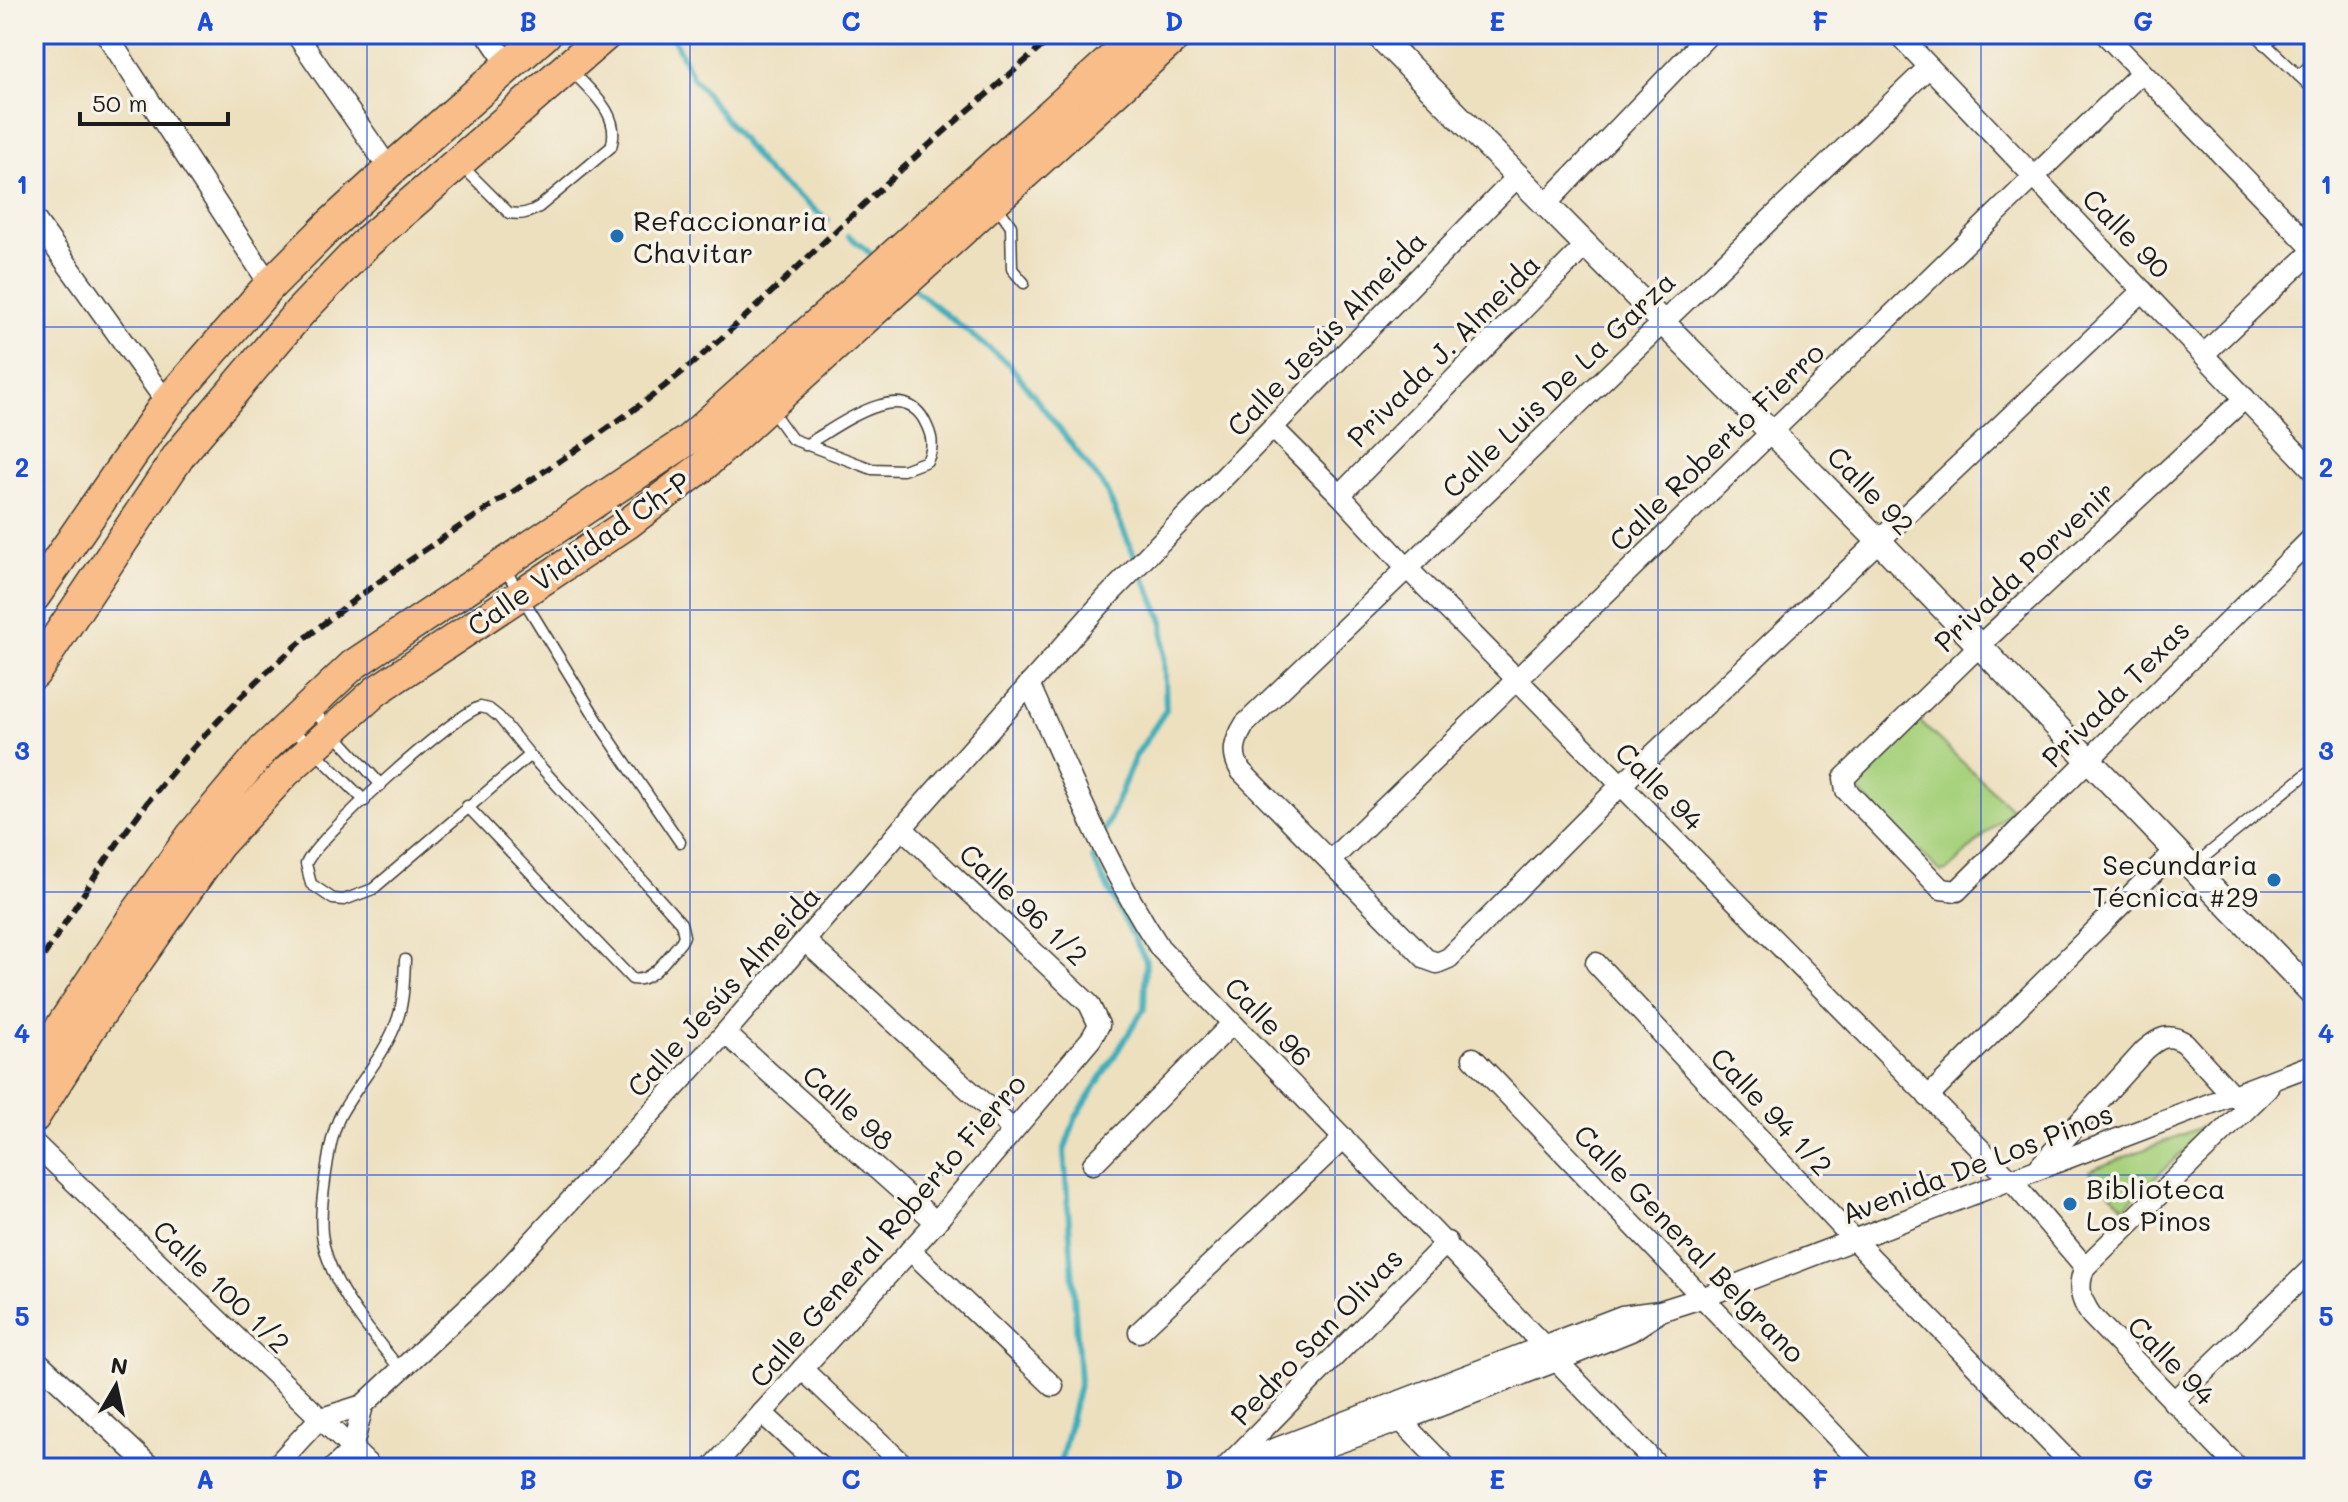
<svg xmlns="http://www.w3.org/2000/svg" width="2348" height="1502" font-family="Mali,sans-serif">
<rect width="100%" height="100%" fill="#f7f3e8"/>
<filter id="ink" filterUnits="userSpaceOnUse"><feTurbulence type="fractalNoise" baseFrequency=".0125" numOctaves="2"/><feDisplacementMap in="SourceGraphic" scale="16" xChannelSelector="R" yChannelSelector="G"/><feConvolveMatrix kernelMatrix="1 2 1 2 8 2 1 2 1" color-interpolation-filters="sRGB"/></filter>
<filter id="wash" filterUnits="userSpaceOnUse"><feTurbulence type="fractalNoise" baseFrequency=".006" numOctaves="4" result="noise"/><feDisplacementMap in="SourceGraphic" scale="32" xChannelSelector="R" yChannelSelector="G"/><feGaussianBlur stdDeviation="1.8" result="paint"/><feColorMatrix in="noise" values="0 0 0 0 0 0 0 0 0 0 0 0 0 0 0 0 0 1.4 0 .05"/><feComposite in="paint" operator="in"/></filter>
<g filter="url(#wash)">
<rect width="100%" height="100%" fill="#ede0bf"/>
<g fill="#a7d17d" stroke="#62764c" stroke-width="2">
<path d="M1915,717L2012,809L1947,871L1941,872L1850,783Z"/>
<path d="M2214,1122L2124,1207L2089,1171Z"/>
</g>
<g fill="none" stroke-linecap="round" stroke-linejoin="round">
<g stroke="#3dadb9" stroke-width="6">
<path d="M671,34L692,76L768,173L828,220"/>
<path d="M849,236L870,253"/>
<path d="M915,290L1010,365L1105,488L1163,621L1166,710L1135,757L1103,835"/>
<path d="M1059,1468L1080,1381L1064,1151L1076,1117L1144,1009L1146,961L1093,859L1098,846"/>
</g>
</g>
</g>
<g filter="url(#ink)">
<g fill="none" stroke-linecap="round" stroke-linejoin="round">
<g stroke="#3b3934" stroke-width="13">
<g id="service">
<path d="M2255,34L2314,90"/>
<path d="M2265,45L2277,34"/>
<path d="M2299,76L2314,61"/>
<path d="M460,164L509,213C521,215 529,213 539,207L611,147C622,115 591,92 571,70"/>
<path d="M995,203L1011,226L1012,269L1024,283"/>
<path d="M771,410L792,439L872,469L903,470L927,461C935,446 932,435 924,420C900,376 835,429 805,445"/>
<path d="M503,566L604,731L680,842"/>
<path d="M310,707L381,785"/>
<path d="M291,728L365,801"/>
<path d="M467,806L632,979C651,984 669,955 681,942L684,936L681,923L530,755L499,717L489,709L480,707C453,715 316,838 306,864L311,884L333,899L344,900L373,889L530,755"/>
<path d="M2193,866L2314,768"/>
<path d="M400,1369C371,1333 327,1282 322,1234C320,1214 323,1193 326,1173C329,1153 332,1132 341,1114C358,1084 382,1058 395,1026C404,1005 404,982 405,960"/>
</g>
</g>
<g stroke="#3b3934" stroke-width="23">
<g id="minor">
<path d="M106,34L270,285"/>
<path d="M296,34L390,170"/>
<path d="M487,34L508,65"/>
<path d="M1898,34L2314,471"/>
<path d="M2105,34L2314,250"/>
<path d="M1929,67L1245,724C1235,740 1230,753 1241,771L1426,959L1437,963L1449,958L1621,785L2143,291"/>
<path d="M1546,204L1709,34"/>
<path d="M34,218L167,403"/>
<path d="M2204,354L2314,250"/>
<path d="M2245,398L1979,646L1844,778L1846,790L1941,889L1957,891L2314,536"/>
<path d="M1273,428L1340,495L1408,569L2011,1180L2085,1267"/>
<path d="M1340,495L1586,245"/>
<path d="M1029,684C1070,774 1106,866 1160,948L1543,1345"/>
<path d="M1331,860L2141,73"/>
<path d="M805,941L1013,1130"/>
<path d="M1596,963L1854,1240L2075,1468"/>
<path d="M725,1033L936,1222"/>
<path d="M1473,1058L1866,1468"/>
<path d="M1928,1097L2175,851"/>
<path d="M34,1143L372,1468"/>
<path d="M1093,1164L1232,1024"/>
<path d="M2040,1166L2145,1050C2159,1038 2168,1032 2185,1043L2234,1097"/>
<path d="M910,1250L1053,1386"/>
<path d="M1139,1332L1344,1138"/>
<path d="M34,1358L152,1468"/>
<path d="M1557,1361L1660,1468"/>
<path d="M802,1369L907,1468"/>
<path d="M2173,1402L2314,1266"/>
<path d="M762,1413L822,1468"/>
<path d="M1401,1421L1447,1468"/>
<path d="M274,1468L319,1419L363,1405L495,1282L725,1033L902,828L1107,597L1518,176"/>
<path d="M333,1468L352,1450L363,1405"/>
<path d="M712,1468L936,1222L1091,1039L1099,1025L1089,1004L902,828"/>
<path d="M1225,1468L1447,1242"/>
<path d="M1245,1468L1261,1454L1622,1316L1660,1311L1704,1297L2314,1064"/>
<path d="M1266,1468L1401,1421L1557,1361L1631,1331L1657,1314"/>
<path d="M2238,1468L2091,1315C2080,1299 2077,1285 2085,1267L2268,1088"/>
</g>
</g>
<g stroke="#3b3934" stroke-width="27">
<path id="tertiary" d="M1377,34L1879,541L2314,995"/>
</g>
<g stroke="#3b3934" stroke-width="33">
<g id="primary">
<path d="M34,1067L133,917L191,836L263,750L353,665L688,440L1139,34"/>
<path d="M34,1118L90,1029L219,845L285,773L376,691L627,524L701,468L1179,34"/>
</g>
</g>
<g stroke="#3b3934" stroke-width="35">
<g id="trunk">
<path d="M34,596L167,403L270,285L328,227L390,170L545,34"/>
<path d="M34,673L180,454L299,313L367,242L606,34"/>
</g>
</g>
<use href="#service" stroke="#fff" stroke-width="10"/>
<use href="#minor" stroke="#fff" stroke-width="20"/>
<use href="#tertiary" stroke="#fff" stroke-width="24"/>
<use href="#primary" stroke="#f8bd88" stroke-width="30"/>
<use href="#trunk" stroke="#f8bd88" stroke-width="32"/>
<path stroke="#1c1c1c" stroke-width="6" stroke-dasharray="12 6" stroke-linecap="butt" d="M34,971C70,916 104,859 144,807C173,769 207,732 241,697C361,576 513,500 648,399C730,337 801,262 877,192C935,138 996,87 1056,34"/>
</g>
</g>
<path fill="none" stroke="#1d4ed8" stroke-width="2" stroke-opacity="0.55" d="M367,34V1468M690,34V1468M1013,34V1468M1335,34V1468M1658,34V1468M1981,34V1468M34,327H2314M34,610H2314M34,892H2314M34,1175H2314"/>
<g fill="#1f6fb2" stroke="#f7f3e8" stroke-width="3">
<circle cx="617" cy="236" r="8"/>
<circle cx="2274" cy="880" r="8"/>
<circle cx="2070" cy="1204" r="8"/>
</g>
<g text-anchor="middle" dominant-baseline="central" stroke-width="7" stroke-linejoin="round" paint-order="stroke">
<g font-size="28" fill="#1c1c1c" stroke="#f7f3e8" text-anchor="start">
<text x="633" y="220">Refaccionaria<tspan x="633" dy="32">Chavitar</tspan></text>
<text x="2258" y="864" text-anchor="end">Secundaria<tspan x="2258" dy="32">Técnica #29</tspan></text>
<text x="2086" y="1188">Biblioteca<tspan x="2086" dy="32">Los Pinos</tspan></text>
</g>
<g font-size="28" fill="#1c1c1c" stroke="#f7f3e8">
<text transform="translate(2127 233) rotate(46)">Calle 90</text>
<text transform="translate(1326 333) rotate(-46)">Calle Jesús Almeida</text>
<text transform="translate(1443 350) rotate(-45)">Privada J. Almeida</text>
<text transform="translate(1558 384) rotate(-44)">Calle Luis De La Garza</text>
<text transform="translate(1716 446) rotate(-44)">Calle Roberto Fierro</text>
<text transform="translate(1871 490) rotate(46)">Calle 92</text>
<text transform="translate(578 553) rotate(-35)">Calle Vialidad Ch-P</text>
<text transform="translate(2024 566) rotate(-43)">Privada Porvenir</text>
<text transform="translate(2115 693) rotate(-45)">Privada Texas</text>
<text transform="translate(1660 786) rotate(45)">Calle 94</text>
<text transform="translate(1024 904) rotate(43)">Calle 96 1/2</text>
<text transform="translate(723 991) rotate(-48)">Calle Jesús Almeida</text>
<text transform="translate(1269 1021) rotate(46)">Calle 96</text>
<text transform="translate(849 1107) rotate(42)">Calle 98</text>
<text transform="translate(1772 1111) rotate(47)">Calle 94 1/2</text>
<text transform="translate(1977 1163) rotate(-21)">Avenida De Los Pinos</text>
<text transform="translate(887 1230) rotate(-49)">Calle General Roberto Fierro</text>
<text transform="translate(1690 1243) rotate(46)">Calle General Belgrano</text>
<text transform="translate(222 1286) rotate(44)">Calle 100 1/2</text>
<text transform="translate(1316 1336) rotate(-46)">Pedro San Olivas</text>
<text transform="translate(2172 1360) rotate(46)">Calle 94</text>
</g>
</g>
<rect width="2348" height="1502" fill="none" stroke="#f7f3e8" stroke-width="88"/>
<g transform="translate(116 1386) rotate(9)" stroke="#f7f3e8" stroke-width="6" paint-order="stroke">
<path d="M0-6L14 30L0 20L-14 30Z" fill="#1c1c1c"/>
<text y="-12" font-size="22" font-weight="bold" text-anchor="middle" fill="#1c1c1c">N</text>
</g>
<path d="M80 112v12h148v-12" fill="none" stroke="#1c1c1c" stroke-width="4"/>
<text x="92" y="112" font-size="24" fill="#1c1c1c" stroke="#f7f3e8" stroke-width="6" paint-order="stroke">50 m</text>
<rect x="44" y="44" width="2260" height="1414" fill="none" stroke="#1d4ed8" stroke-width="3"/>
<g font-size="26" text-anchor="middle" font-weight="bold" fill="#1d4ed8">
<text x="205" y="31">A</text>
<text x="528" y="31">B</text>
<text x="851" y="31">C</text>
<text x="1174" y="31">D</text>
<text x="1497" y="31">E</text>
<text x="1820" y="31">F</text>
<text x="2143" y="31">G</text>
<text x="22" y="194">1</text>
<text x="2326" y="194">1</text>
<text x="22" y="477">2</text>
<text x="2326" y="477">2</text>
<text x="22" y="760">3</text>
<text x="2326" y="760">3</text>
<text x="22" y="1043">4</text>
<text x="2326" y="1043">4</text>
<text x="22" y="1326">5</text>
<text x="2326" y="1326">5</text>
<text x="205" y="1489">A</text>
<text x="528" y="1489">B</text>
<text x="851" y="1489">C</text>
<text x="1174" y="1489">D</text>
<text x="1497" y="1489">E</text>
<text x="1820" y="1489">F</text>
<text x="2143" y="1489">G</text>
</g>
</svg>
